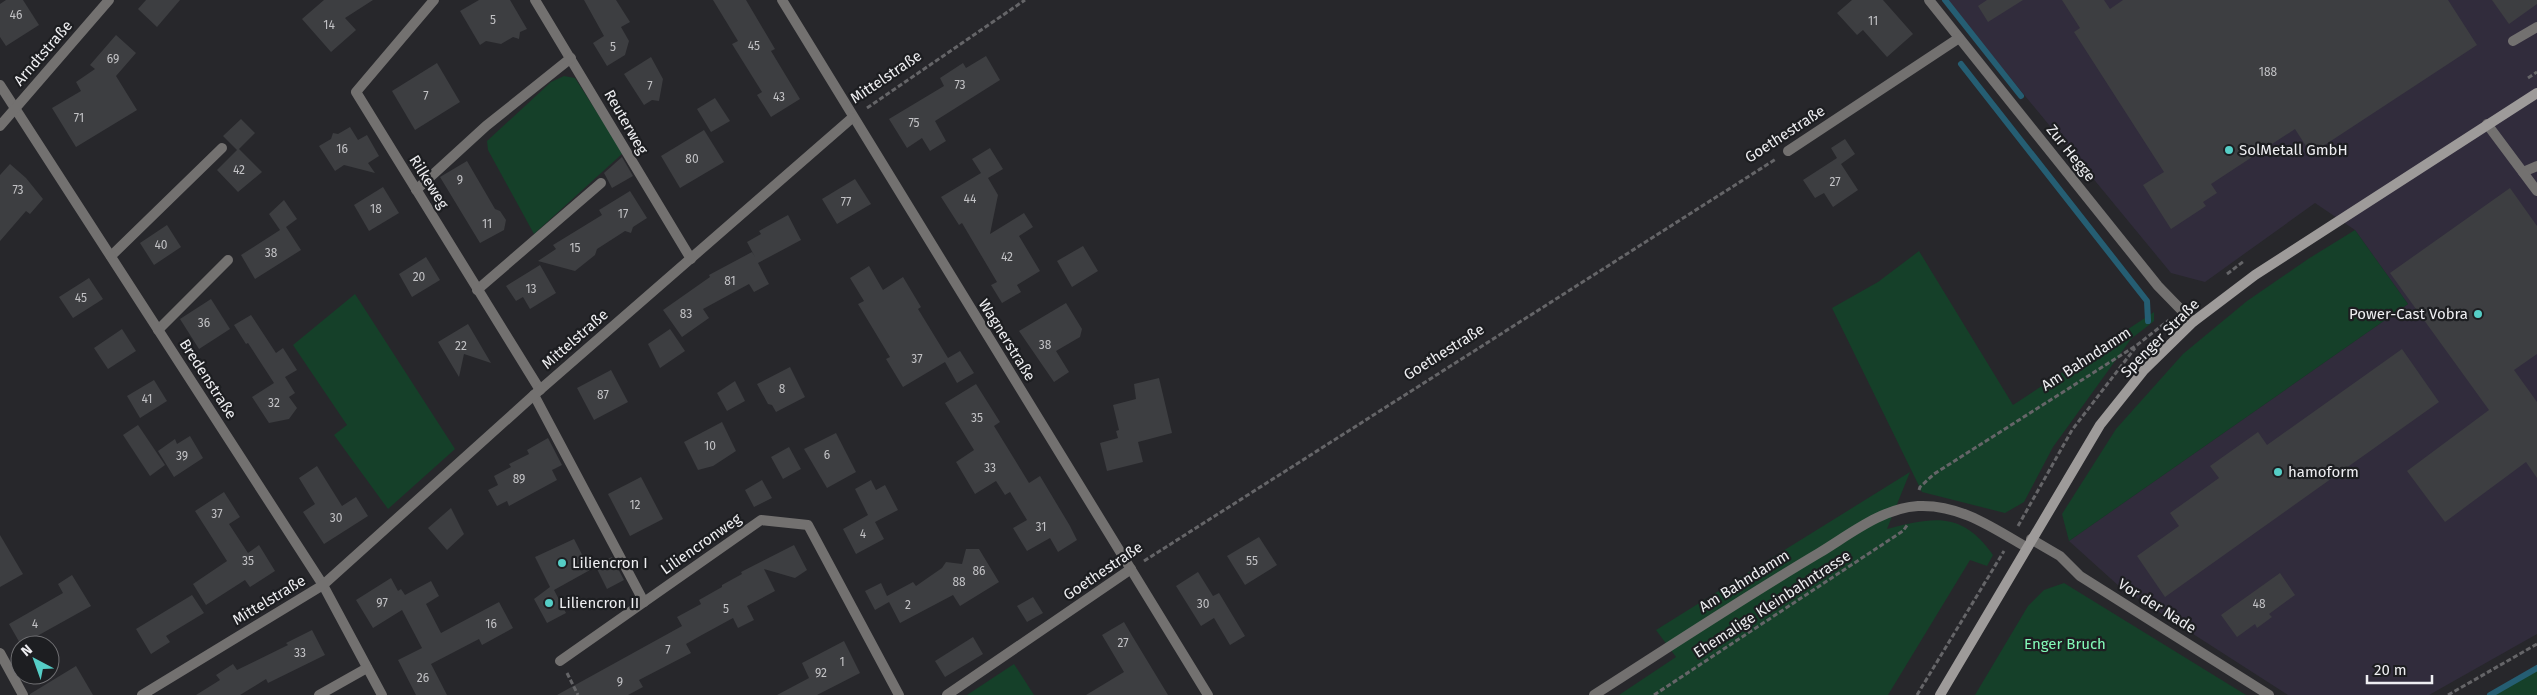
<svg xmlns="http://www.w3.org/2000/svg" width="2537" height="695" font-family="'Fira Sans',sans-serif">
<rect width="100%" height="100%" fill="#27272b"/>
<path fill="#312c3c" d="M1946,0H2537V634L2429,695H2288L2120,587L2069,541L2408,304L2355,230L2315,203L2205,282L2171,273Z"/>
<g fill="#154029">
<path d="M564,76L575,78L623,153L534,234L488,150L487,141L551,82Z"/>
<path d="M2355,230L2408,304L2069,541L2062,514L2116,429L2183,354L2247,301L2308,259Z"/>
<path d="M1919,251L2013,405L2154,312V321L2131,339L2053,447L2024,502L2005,513L1922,492L1832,308L1878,282Z"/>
<path d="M355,294L455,449L388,509L334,435L347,425L293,345Z"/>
<path d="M1910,472L1887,529C1934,517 1962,511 1993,555L1987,566L1970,560L1888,695H1619L1676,657L1656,630Z"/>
<path d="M2064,583L2246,695H1975L2028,606L2044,590Z"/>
<path d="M1014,664L1034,695H967Z"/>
<path d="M2537,670V695H2492Z"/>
</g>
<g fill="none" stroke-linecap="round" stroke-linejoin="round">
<g stroke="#255e73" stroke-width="6">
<path d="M1945,0L2021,96"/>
<path d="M1961,64L2147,301L2148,321"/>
<path d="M2490,695L2537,668"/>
</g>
</g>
<g fill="#3d3e41">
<path d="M6,0H23L39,25L6,46L0,37V4Z"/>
<path d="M146,0H180L157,27L138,9Z"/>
<path d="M324,0H373L345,18L356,30L331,52L302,19Z"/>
<path d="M479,0H510L527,29L520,32L519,39L513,37L501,44L486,41L480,45L460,11Z"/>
<path d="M584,0H616L630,22L621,27L629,41L625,55L607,66L593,43L604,36Z"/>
<path d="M713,0H746L775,49L771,51L800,99L771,117L757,95L762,92L732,44L738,41Z"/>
<path d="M1852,0H1883L1913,34L1887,57L1863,30L1857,35L1837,13Z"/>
<path d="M1987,0H2023L1988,22L1978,6Z"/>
<path d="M2062,0H2104L2110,9L2123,0H2448L2477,45L2311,154L2295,129L2211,184L2217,193L2203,202L2206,206L2171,229L2143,185L2164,172L2074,32L2080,28Z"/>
<path d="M2492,0H2537V4L2509,24Z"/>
<path d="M116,35L136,53L116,76L137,110L76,147L52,108L81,91L76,82L95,69L90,65Z"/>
<path d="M986,56L1000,80L935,121L946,141L930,151L922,138L907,148L889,119L944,86L940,78L963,63L966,68Z"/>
<path d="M651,57L663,79L659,101L652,100L644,105L624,74Z"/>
<path d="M437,63L460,102L415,130L392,91Z"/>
<path d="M715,98L730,121L711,132L697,109Z"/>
<path d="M241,119L255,133L239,149L262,172L238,192L217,170L237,150L223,136Z"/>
<path d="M350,127L358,140L367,135L379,156L368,163L375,173L344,165L335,171L319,146L331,139L333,133L338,134Z"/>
<path d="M704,130L724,162L680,188L661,156Z"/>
<path d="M1845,139L1855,154L1841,164L1858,190L1833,207L1824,193L1815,198L1803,180L1837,158L1831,148Z"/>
<path d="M990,148L1003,169L988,178L998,195L990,234L1024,213L1033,227L1019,236L1040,271L1017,285L1021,292L1002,303L991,285L997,282L962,223L959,225L941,197L981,173L972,159Z"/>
<path d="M622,157L633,176L612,188L604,173Z"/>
<path d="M467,161L495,209L500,211L506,220L504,230L480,243L440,177Z"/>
<path d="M10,164L26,178L43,199L30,214L26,211L0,241V175Z"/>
<path d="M855,179L871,204L837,224L822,199Z"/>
<path d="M383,187L399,213L369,231L354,205Z"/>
<path d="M2510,188L2537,226V354L2514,370L2537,402V478L2526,462L2445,522L2407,471L2489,410L2390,273Z"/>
<path d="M630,191L647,218L633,227L631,233L625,231L597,249L595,255L575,271L538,261L556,249L553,245L602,215L599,210Z"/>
<path d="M284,200L297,219L286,227L301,250L255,279L241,255L280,230L269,214Z"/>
<path d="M788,215L801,240L758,263L769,284L754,292L749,284L703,309L709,318L682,337L663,310L710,277L709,275L752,252L755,257L747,242L761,234L759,231Z"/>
<path d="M167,225L181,247L154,265L140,243Z"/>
<path d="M1083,246L1098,271L1072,287L1057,261Z"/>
<path d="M426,257L440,280L412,297L399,274Z"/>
<path d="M540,265L556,293L530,309L523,297L516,301L506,286Z"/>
<path d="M869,266L883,290L903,277L921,307L918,309L948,358L960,351L974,373L957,383L945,362L903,387L886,359L890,357L858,304L864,301L850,278Z"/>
<path d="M89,278L103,299L73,318L59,297Z"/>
<path d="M211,299L230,329L199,349L180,319Z"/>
<path d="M1066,303L1082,329L1080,337L1056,351L1069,372L1054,382L1019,331Z"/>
<path d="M251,315L276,353L283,348L297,370L285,377L295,393L289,397L297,408L289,419L269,423L252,397L274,383L248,343L246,344L234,325Z"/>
<path d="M468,324L491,363L464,354L459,377L438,342Z"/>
<path d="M122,329L136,351L108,369L94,348Z"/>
<path d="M670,329L685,351L660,368L648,344Z"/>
<path d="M2402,349L2439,402L2165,597L2137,556L2179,526L2170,513L2219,478L2210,466L2258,432L2267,445Z"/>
<path d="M790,367L805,397L776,412L772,405L768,404L757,384Z"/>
<path d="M611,370L628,402L594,420L577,388Z"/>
<path d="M1159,378L1172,433L1138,442L1143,462L1107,471L1100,443L1118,438L1116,431L1119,430L1113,405L1136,399L1134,384Z"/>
<path d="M154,380L167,401L140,418L127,396Z"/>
<path d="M735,381L745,401L727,411L717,393Z"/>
<path d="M976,384L1000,422L994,426L1029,483L1040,476L1070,526L1077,540L1058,552L1050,538L1027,551L1013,528L1027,520L1010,492L1005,495L996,481L975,494L956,462L974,450L945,403Z"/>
<path d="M722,422L736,451L713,466L698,470L684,442Z"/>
<path d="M138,425L165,465L150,476L123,435Z"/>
<path d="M836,433L856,472L827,488L804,449Z"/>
<path d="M190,436L203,458L174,477L158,451L175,439L177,444Z"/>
<path d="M548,438L562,465L552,470L557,480L509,506L507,501L497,506L488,490L498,485L494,476L511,467L509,464L529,454L527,450Z"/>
<path d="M789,447L801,469L783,479L771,457Z"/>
<path d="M317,466L342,506L356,497L368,516L324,544L303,512L315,504L299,478Z"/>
<path d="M641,477L663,519L630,536L608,494Z"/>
<path d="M762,480L772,498L754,507L745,490Z"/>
<path d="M871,480L876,490L885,485L898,510L875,522L884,539L856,554L843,529L868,515L855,489Z"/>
<path d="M224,492L240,517L229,524L248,553L259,545L275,571L250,587L245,580L206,605L193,584L227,561L195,511Z"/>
<path d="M451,508L464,534L447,550L428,528Z"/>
<path d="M0,535L23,574L0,587Z"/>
<path d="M1259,537L1277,565L1245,585L1227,556Z"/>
<path d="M574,539L590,570L554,590L566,613L547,623L534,599L550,587L535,557Z"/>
<path d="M794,545L807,570L795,578L764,569L775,591L747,606L754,620L738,628L733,618L700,636L686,644L691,653L639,680L643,687L628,695H557L682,626L677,617L701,604L699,600L722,587V585L742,574L741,572Z"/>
<path d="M966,549H979L999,582L960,606L953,595L900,623L889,602L875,610L865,591L881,583L887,596L913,582L916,586L942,568L946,562L962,564Z"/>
<path d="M612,557L624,580L607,589L595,565Z"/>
<path d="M1198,572L1213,596L1219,593L1245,636L1230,645L1214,618L1201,626L1176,586Z"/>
<path d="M2280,573L2295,595L2269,614L2272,617L2257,628L2255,624L2237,637L2221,615Z"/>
<path d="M72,575L91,606L21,645L9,624L63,593L58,584Z"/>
<path d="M391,578L398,591L401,589L405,595L431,581L439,596L426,604L441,633L499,602L513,628L482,645L479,639L431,664L447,695H416L398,660L422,648L402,610L373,628L356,600Z"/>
<path d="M192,595L204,613L166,636L170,642L151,654L136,629Z"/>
<path d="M1033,597L1043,613L1027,622L1017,606Z"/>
<path d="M1124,622L1131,634L1168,695H1086L1124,672L1102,635Z"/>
<path d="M312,630L325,655L268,683L266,679L240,695H196L220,680L216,675L233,664L237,670L288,645L286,643Z"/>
<path d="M973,637L983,654L945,677L935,661Z"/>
<path d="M844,641L860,673L817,695H777L809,678L802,663Z"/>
<path d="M76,666L93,695H30V694Z"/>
</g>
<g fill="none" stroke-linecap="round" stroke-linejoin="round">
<g stroke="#656568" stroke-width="3" stroke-dasharray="5 2.5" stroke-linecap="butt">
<path d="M2528,78L2537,72"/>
<path d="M867,108L1025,0"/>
<path d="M2227,274L2244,261"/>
<path d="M1919,490L1920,487L1934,474L2137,345L2169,320"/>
<path d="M2018,526L2072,430L2135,348"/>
<path d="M1144,561L1776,159"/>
<path d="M567,673L578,695"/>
<path d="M1654,695L1903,531L1908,524"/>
<path d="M1917,695L2004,551"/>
<path d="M2448,695L2537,644"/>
</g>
<g stroke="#737170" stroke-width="10">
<path d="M2513,41L2537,27"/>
<path d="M2523,172L2537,166"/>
<path d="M111,256L222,148"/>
<path d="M477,290L601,183"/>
<path d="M158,330L228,260"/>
<path d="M534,395L644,602"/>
<path d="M319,695L367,668"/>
</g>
<g stroke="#737170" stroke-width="10">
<path d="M434,0L356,92L540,390"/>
<path d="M535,0L691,259"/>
<path d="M782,0L1208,695"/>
<path d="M1929,0L2158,286L2193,322"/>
<path d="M0,85L323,585L382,695"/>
<path d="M2487,124L2537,191"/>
<path d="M0,126L109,0"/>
<path d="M1788,151L1959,38"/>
<path d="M416,190L486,126L571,58"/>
<path d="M2031,539L2060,556L2080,576L2269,695"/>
<path d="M0,653L23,695"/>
<path d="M560,661L761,520L808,525L899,695"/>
<path d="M142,695L323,585L534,395L852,118"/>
<path d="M947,695L1131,569"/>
<path d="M1594,695C1669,647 1743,598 1819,553C1849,535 1882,508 1918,506C1959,504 1992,527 2026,547"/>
</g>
<path stroke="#9e9b9a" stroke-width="10" d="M1940,695L2100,425L2144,370L2193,322L2255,275L2537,93"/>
</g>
<g fill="#55cec6" stroke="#1d1e21" stroke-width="2">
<circle cx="2229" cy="150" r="5"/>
<circle cx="2478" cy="314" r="5"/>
<circle cx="2278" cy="472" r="5"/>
<circle cx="562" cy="563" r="5"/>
<circle cx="549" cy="603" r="5"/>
</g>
<g text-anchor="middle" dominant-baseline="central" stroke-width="4.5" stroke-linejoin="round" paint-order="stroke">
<g font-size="12" fill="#c2c2c5">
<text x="16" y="15">46</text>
<text x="493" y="20">5</text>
<text x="1873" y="21">11</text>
<text x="329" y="25">14</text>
<text x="754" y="46">45</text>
<text x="613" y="47">5</text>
<text x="113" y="59">69</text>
<text x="2268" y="72">188</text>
<text x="960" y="85">73</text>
<text x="650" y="86">7</text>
<text x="426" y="96">7</text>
<text x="779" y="97">43</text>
<text x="79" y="118">71</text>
<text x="914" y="123">75</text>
<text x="342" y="149">16</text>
<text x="692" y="159">80</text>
<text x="239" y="170">42</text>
<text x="460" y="180">9</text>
<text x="1835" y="182">27</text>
<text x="18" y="190">73</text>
<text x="970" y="199">44</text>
<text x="846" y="202">77</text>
<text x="376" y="209">18</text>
<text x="623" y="214">17</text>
<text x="487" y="224">11</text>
<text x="161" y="245">40</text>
<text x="575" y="248">15</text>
<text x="271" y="253">38</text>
<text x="1007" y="257">42</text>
<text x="419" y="277">20</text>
<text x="730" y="281">81</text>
<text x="531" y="289">13</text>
<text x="81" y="298">45</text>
<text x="686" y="314">83</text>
<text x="204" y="323">36</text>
<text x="1045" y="345">38</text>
<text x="461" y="346">22</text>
<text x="917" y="359">37</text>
<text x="782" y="389">8</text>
<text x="603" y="395">87</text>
<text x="147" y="399">41</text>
<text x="274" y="403">32</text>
<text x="977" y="418">35</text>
<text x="710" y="446">10</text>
<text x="827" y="455">6</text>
<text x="182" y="456">39</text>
<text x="990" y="468">33</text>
<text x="519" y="479">89</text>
<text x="635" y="505">12</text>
<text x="217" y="514">37</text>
<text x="336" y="518">30</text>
<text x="1041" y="527">31</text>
<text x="863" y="534">4</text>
<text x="248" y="561">35</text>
<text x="1252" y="561">55</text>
<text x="979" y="571">86</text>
<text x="959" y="582">88</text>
<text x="382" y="603">97</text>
<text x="1203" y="604">30</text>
<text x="2259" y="604">48</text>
<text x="908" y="605">2</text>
<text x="726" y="609">5</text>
<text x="35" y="624">4</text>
<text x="491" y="624">16</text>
<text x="1123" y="643">27</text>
<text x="668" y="650">7</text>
<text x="300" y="653">33</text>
<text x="842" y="662">1</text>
<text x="821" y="673">92</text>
<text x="423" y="678">26</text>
<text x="620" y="682">9</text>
</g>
<g font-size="15" fill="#eeeef1" stroke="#1d1e21">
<text transform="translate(43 53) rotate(-49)">Arndtstraße</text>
<text transform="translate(886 77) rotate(-34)">Mittelstraße</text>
<text transform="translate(626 122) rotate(60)">Reuterweg</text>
<text transform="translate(1785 134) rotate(-33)">Goethestraße</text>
<text transform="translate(2071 153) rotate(51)">Zur Hegge</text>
<text transform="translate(429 182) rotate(58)">Rilkeweg</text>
<text transform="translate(2160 338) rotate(-45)">Spenger Straße</text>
<text transform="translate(575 339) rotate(-41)">Mittelstraße</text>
<text transform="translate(1007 340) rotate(58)">Wagnerstraße</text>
<text transform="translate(1444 352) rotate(-32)">Goethestraße</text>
<text transform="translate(2086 359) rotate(-33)">Am Bahndamm</text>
<text transform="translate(208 379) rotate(57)">Bredenstraße</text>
<text transform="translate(701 544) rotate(-35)">Liliencronweg</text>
<text transform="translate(1103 571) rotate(-34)">Goethestraße</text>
<text transform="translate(1744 581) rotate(-32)">Am Bahndamm</text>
<text transform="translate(269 600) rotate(-31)">Mittelstraße</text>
<text transform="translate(1772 604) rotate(-33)">Ehemalige Kleinbahntrasse</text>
<text transform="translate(2157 606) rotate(32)">Vor der Nade</text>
</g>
<g font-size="15" fill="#eeeef1" stroke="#1d1e21" text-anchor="start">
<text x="2239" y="150">SolMetall GmbH</text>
<text x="2468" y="314" text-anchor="end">Power-Cast Vobra</text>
<text x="2288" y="472">hamoform</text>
<text x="572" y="563">Liliencron I</text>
<text x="559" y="603">Liliencron II</text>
</g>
<g font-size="15" fill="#83fab8" stroke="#1d1e21">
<text x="2065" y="644">Enger Bruch</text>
</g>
</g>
<g transform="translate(35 660) rotate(319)"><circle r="24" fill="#1d1e21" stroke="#717174"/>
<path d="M0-4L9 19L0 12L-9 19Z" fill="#55cec6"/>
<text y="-8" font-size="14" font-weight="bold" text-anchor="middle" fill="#eeeef1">N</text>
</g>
<path d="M2367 675v8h65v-8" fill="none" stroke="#eeeef1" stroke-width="2.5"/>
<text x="2374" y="675" font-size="15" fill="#eeeef1" stroke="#1d1e21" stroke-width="4" paint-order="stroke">20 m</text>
</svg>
